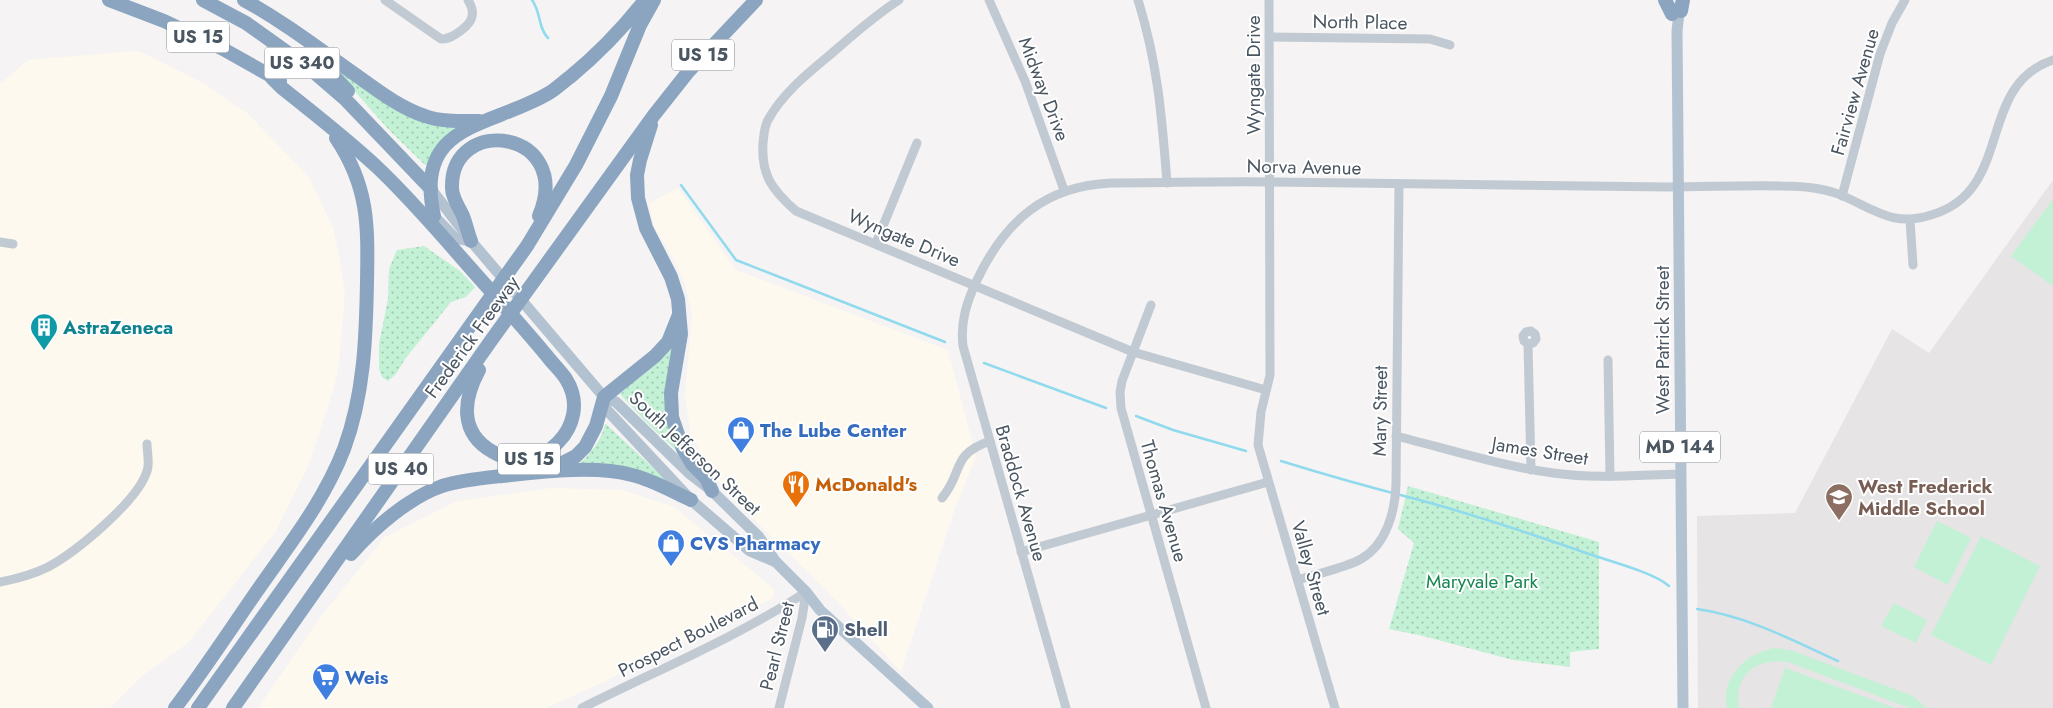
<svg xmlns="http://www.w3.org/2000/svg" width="2053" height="708" font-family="Jost,sans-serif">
<defs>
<pattern id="grass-dots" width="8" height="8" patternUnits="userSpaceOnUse" patternTransform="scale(1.25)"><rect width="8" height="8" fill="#c3f1d5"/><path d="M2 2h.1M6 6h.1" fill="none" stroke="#a0c6b0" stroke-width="1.8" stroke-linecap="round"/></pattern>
</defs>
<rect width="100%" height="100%" fill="#f5f3f3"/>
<g fill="#fdf9ef">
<path d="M135,51L141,52L203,83L247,113L309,177L333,228L339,255L345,293L339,363L334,388L309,465L276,531L188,643L142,676L110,708H0V84L28,60Z"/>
<path d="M678,188L736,270L948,350L976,456L955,509L901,672L831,595L733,499L707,467L690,431L685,395L692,315L685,284L674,260L654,226L649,203Z"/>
<path d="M551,488L622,490L673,506L774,589L773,598L599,684L546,708H258L321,616L385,537L457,501Z"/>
</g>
<path fill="#e6e4e5" d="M2053,180V708H1698L1697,516L1795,513L1892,329L1929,353Z"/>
<g fill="url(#grass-dots)">
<path d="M320,52L355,79L459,126L440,142L427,165H425L389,130Z"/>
<path d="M424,246L460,271L475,287L466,297L451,302L405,359L396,374L388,381L382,377L379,369V344L388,299L389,269L397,250Z"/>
<path d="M672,344L676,346L680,454L645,421L620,394L665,353Z"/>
<path d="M605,424H606L666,480L579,465C591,452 601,442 605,424Z"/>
<path d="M1408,486L1599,542V649L1570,652V667L1513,660L1423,636L1389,629L1414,543L1398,529Z"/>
</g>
<g fill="#c3f1d5">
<path d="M2053,199V286L2011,256Z"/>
<path d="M1937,521L1971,538L1948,585L1914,567Z"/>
<path d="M1981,536L2040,566L1991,665L1931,635Z"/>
<path d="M1894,603L1927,620L1916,643L1881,626Z"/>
<path d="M1776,648L1793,651L1913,696L1927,708H1910L1788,662C1757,657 1733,675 1739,708H1727C1720,677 1747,652 1776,648Z"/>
<path d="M1785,668L1895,708H1771Z"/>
</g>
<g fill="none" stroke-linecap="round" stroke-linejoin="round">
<g stroke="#90daee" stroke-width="2.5">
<path d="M532,0C541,12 538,28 548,38"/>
<path d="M681,185L736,260L945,342"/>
<path d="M984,363L1106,408"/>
<path d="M1136,416L1173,430L1246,451"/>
<path d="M1281,461C1323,474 1365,486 1408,497C1470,513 1532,534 1592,555C1613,562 1654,573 1669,586"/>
<path d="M1697,609C1747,616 1792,640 1838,661"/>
</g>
<g stroke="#c1cad2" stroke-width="9">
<path d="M385,0L441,39C448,39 451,37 456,34C470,25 478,16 468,0"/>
<path d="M899,0C874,16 853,35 831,54C808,73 782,94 768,120C764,127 764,135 763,143C761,175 772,190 796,211L1133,352L1266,390"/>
<path d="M989,0L1025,81L1064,190"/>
<path d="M1138,0C1158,64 1162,118 1167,183"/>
<path d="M1269,0L1270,375L1261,412L1258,445L1335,708"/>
<path d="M1269,37L1430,39L1450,45"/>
<path d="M1842,196L1880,54L1892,23L1905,0"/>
<path d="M1910,220L1913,265"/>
<path d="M0,242L13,244"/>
<path d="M876,243L917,143"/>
<path d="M1151,305L1122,381L1120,392L1121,408L1206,708"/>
<path d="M1528,344L1533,343L1536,339L1535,334L1531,331L1526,332L1523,336L1524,341L1528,344L1531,470"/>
<path d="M1608,360L1610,476"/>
<path d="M1396,436C1448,449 1501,466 1553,473C1595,479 1638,475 1680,474"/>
<path d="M942,498C964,472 950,455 990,441"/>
<path d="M1021,552L1268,482"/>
<path d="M1298,580C1316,574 1345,568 1361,559C1386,545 1395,512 1396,485L1399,184"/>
<path d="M0,582C16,579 34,574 48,567C76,552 138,501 147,471C150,464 147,452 147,444"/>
<path d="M582,708C657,670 736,638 806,592"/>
<path d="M779,708L802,618L806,592"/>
<path d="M1066,708L963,346C960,322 967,301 977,280C1005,221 1045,186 1111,183C1165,183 1219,181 1272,182C1404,183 1536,186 1668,187C1706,187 1744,185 1782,186C1802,186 1825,188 1843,196C1875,210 1894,227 1931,215C2015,191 1975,86 2053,60"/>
</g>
<g stroke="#b3c2d1" stroke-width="11">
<path d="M1680,4L1677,31L1683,708"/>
<path d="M431,189L471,241L604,397L616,402L690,474L712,491L759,537L776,562L806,592L820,610L928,708"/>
<path d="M434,216L455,238L471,241"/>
<path d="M604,397L606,409L691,500L750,551L776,562"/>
</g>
<g stroke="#8ba5c1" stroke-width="14">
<path d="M109,0L164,21L223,49L280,81"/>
<path d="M203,0L246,23L309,68L345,99L431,189"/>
<path d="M244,0C284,22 319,49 356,75C377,90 400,108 425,116C442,122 461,121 479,121"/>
<path d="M1665,0L1672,14"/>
<path d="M1681,11L1683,0"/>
<path d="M310,51L348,91"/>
<path d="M272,78L282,88C315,114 348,140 378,168C418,206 453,249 490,290C509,312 529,334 547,356C553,364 561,371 566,379C595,425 539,479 493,452C459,433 463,400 479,370"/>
<path d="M651,125L640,160L637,175L638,198L646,228L671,277L678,299L681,334L671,393L672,417L683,449L692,464L706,478L712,491"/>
<path d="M434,216C413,122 490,128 549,93C556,89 563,82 570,77C598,54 623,28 645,0"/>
<path d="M471,241C468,233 466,224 463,216C459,207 452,198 452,188C450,113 575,130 539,216"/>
<path d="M549,470L576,456L585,447L596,426L604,397L655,356L668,342L678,317"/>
<path d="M351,554C374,528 408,498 442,486C461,480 483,478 502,476C540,472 595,465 632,475C653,480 671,491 691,500"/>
<path d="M175,708C204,670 230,630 257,591C289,545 324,501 344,449C364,395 366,339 367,282C368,226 369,187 336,138"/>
<path d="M198,708L527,246L576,165L611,96L640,25L654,0"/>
<path d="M233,708L490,342L654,115L688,72L756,0"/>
</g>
</g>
<defs>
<g id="building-pin" transform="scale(1.4375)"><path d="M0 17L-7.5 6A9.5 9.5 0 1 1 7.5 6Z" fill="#0f9aa8" stroke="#fff"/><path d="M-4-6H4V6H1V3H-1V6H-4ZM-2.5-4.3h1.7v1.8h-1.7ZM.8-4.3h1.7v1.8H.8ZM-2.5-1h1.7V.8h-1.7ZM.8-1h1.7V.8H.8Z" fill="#fff"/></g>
<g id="shop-pin" transform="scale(1.4375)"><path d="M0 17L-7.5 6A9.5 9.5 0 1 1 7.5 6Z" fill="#3f7fe0" stroke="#fff"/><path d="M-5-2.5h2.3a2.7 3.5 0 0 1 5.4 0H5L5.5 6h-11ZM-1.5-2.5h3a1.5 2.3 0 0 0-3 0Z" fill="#fff"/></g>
<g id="restaurant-pin" transform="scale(1.4375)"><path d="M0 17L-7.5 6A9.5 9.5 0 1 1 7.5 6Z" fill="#e8710a" stroke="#fff"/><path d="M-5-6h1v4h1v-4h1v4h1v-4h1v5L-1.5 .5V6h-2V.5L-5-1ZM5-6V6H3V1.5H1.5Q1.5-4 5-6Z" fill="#fff"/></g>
<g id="school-pin" transform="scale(1.4375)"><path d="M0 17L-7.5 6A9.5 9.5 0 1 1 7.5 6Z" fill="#8d6e63" stroke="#fff"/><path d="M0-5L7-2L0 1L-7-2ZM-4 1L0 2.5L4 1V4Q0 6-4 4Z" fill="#fff"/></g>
<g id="fuel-pin" transform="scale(1.4375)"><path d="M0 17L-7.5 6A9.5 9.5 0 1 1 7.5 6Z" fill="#5c6f8a" stroke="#fff"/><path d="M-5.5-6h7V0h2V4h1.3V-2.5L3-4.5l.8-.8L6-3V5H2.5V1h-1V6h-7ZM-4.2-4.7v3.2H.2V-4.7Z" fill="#fff"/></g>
<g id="supermarket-pin" transform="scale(1.4375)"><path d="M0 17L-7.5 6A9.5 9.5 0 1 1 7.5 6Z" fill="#3f7fe0" stroke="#fff"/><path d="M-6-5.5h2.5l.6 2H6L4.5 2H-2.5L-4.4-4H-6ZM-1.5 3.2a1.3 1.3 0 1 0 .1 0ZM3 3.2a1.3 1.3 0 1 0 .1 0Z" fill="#fff"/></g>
</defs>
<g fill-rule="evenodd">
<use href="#building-pin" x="44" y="327"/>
<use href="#shop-pin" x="741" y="430"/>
<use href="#restaurant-pin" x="796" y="484"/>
<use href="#school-pin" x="1839" y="497"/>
<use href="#shop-pin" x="671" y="543"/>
<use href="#fuel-pin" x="825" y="629"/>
<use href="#supermarket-pin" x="326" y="677"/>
</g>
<g text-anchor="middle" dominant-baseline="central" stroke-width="4" stroke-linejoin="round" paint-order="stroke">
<g fill="#fff" stroke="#808990" stroke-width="1">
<rect x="167" y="21.5" width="62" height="31" rx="4"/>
<rect x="672" y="39.5" width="62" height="31" rx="4"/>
<rect x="264.5" y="47.5" width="75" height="31" rx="4"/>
<rect x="1640" y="431.5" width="80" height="31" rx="4"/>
<rect x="498" y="443.5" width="62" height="31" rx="4"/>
<rect x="368.5" y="453.5" width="65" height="31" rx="4"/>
</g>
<g font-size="18" font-weight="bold" fill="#4a5661">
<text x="198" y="37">US 15</text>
<text x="703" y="55">US 15</text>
<text x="302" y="63">US 340</text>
<text x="1680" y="447">MD 144</text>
<text x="529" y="459">US 15</text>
<text x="401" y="469">US 40</text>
</g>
<g font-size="19" fill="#4a5661" stroke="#fff">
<text transform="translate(1360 22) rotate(1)">North Place</text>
<text transform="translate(1253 75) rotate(-90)">Wyngate Drive</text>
<text transform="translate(1044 89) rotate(69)">Midway Drive</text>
<text transform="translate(1855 92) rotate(-74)">Fairview Avenue</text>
<text transform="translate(1304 167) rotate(1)">Norva Avenue</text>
<text transform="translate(904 238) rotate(23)">Wyngate Drive</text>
<text transform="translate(472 337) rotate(-54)">Frederick Freeway</text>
<text transform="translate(1662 340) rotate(-90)">West Patrick Street</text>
<text transform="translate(1380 411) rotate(-89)">Mary Street</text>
<text transform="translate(1540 451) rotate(9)">James Street</text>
<text transform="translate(695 453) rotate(43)">South Jefferson Street</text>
<text transform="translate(1021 493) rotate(74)">Braddock Avenue</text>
<text transform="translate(1164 501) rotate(74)">Thomas Avenue</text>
<text transform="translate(1311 568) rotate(74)">Valley Street</text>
<text transform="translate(688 637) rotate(-27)">Prospect Boulevard</text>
<text transform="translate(777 646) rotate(-76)">Pearl Street</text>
</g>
<g font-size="19" font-weight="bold" fill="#0d838f" stroke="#fff" text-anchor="start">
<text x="63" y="327">AstraZeneca</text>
</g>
<g font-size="19" font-weight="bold" fill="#366cbe" stroke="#fff" text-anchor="start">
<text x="760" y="430">The Lube Center</text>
<text x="690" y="543">CVS Pharmacy</text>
<text x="345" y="677">Weis</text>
</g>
<g font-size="19" font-weight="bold" fill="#c56008" stroke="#fff" text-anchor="start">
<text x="815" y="484">McDonald's</text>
</g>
<g font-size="19" font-weight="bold" fill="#785e54" stroke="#fff" text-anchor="start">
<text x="1858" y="486">West Frederick<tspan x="1858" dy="22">Middle School</tspan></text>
</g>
<g font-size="19" fill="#17864f" stroke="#fff">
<text x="1482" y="581">Maryvale Park</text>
</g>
<g font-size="19" font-weight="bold" fill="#4e5e75" stroke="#fff" text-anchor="start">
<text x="844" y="629">Shell</text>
</g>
</g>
</svg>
